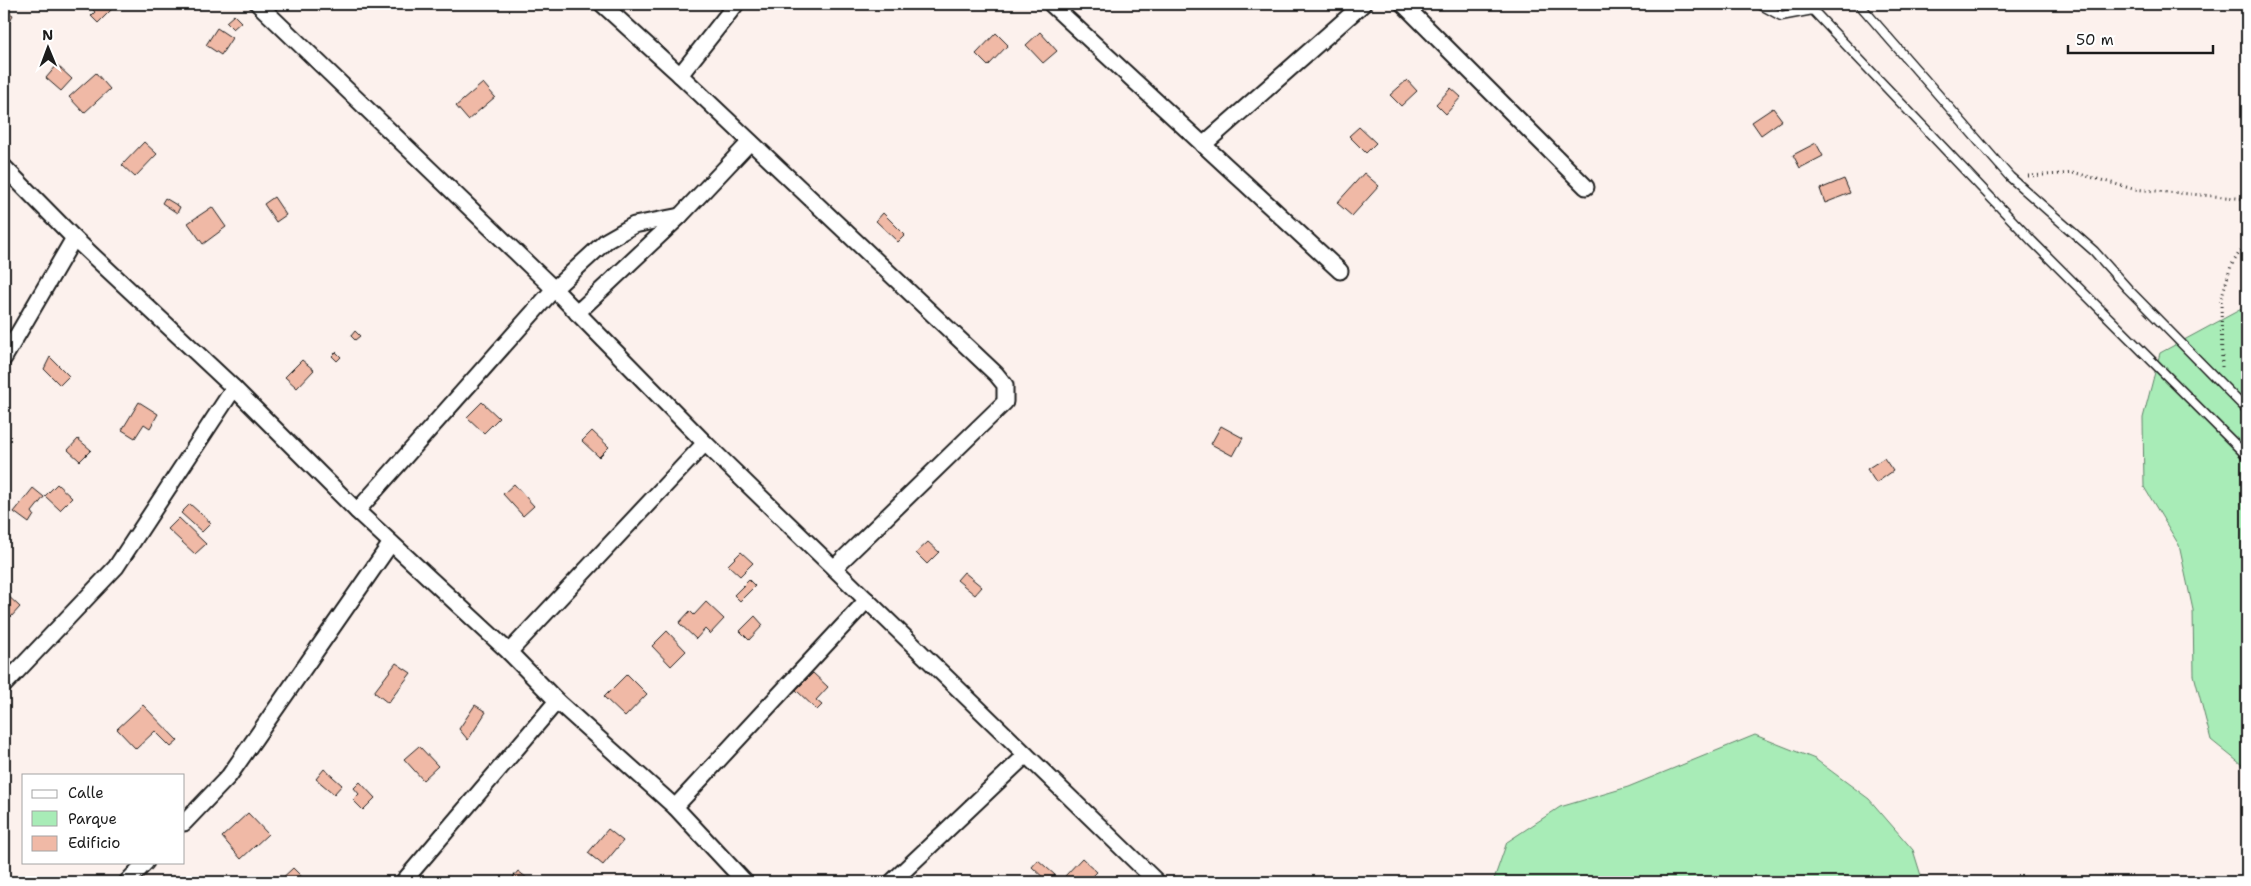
<svg xmlns="http://www.w3.org/2000/svg" width="2251" height="886" font-family="'Shantell Sans',sans-serif">
<rect width="100%" height="100%" fill="#fcf1ed"/>
<filter id="ink" filterUnits="userSpaceOnUse"><feTurbulence type="fractalNoise" baseFrequency=".02" numOctaves="2"/><feDisplacementMap in="SourceGraphic" scale="10" xChannelSelector="R" yChannelSelector="G"/><feConvolveMatrix kernelMatrix="1 2 1 2 8 2 1 2 1" color-interpolation-filters="sRGB"/></filter>
<g filter="url(#ink)">
<g fill="#a8ecb7" stroke="#62846a">
<path d="M2247,306V769L2211,740L2194,675L2193,610L2179,545L2144,487L2143,418L2160,353Z"/>
<path d="M1755,735L1815,759L1869,799L1913,850L1923,882H1493L1507,842L1560,807L1628,787Z"/>
</g>
<g fill="#f0b9a6" stroke="#1c1c1c">
<path d="M92,4H117L98,23L91,16L95,12L89,6Z"/>
<path d="M4,10L13,15L4,32Z"/>
<path d="M234,15L241,22L233,29L226,22Z"/>
<path d="M217,28L232,38L221,55L206,45Z"/>
<path d="M1040,32L1057,51L1043,63L1026,45Z"/>
<path d="M996,33L1008,45L988,66L976,54Z"/>
<path d="M57,65L72,79L61,91L46,78Z"/>
<path d="M96,73L110,89L84,113L69,97Z"/>
<path d="M1407,80L1417,91L1401,106L1390,95Z"/>
<path d="M483,83L495,97L468,120L456,106Z"/>
<path d="M1451,88L1461,97L1446,114L1436,104Z"/>
<path d="M1773,108L1782,120L1761,135L1752,122Z"/>
<path d="M1359,127L1376,143L1366,153L1349,136Z"/>
<path d="M144,142L157,154L135,177L122,165Z"/>
<path d="M1816,143L1823,156L1800,168L1793,155Z"/>
<path d="M1364,173L1379,186L1352,216L1337,203Z"/>
<path d="M1844,179L1850,193L1825,203L1820,189Z"/>
<path d="M274,197L286,215L276,222L264,204Z"/>
<path d="M165,198L180,207L177,213L162,203Z"/>
<path d="M212,207L226,227L203,244L188,223Z"/>
<path d="M883,213L905,235L898,242L876,221Z"/>
<path d="M355,331L360,336L355,340L351,336Z"/>
<path d="M336,352L341,357L337,361L332,356Z"/>
<path d="M50,357L69,376L60,385L44,369Z"/>
<path d="M302,360L314,370L297,388L285,377Z"/>
<path d="M139,402L158,414L150,428L144,424L135,438L122,430Z"/>
<path d="M482,402L499,418L484,433L467,417Z"/>
<path d="M1221,426L1243,438L1233,456L1211,444Z"/>
<path d="M592,431L609,447L599,457L582,441Z"/>
<path d="M78,439L91,450L80,461L68,450Z"/>
<path d="M1884,458L1893,471L1876,483L1867,469Z"/>
<path d="M57,484L72,498L60,510L45,496Z"/>
<path d="M514,484L534,506L523,516L503,494Z"/>
<path d="M33,488L44,497L32,512L34,515L29,523L14,512Z"/>
<path d="M190,504L211,523L202,532L181,513Z"/>
<path d="M179,518L206,544L195,554L168,529Z"/>
<path d="M928,542L939,552L927,564L916,553Z"/>
<path d="M741,552L753,563L740,576L728,565Z"/>
<path d="M964,572L982,587L975,595L957,580Z"/>
<path d="M749,580L755,586L740,601L734,595Z"/>
<path d="M4,592L20,607L11,617L4,610Z"/>
<path d="M706,602L724,619L710,634L705,629L696,639L679,623L690,611L694,615Z"/>
<path d="M755,616L763,625L749,640L740,631Z"/>
<path d="M667,631L686,651L671,666L652,646Z"/>
<path d="M396,663L411,673L388,703L374,692Z"/>
<path d="M813,673L828,687L816,700L822,705L817,710L796,690Z"/>
<path d="M627,674L647,694L625,717L604,697Z"/>
<path d="M143,705L178,741L171,747L155,731L136,749L117,729Z"/>
<path d="M475,705L486,712L468,740L459,729Z"/>
<path d="M419,746L438,766L423,780L404,759Z"/>
<path d="M324,769L342,785L334,794L316,779Z"/>
<path d="M360,782L375,798L363,810L353,800L359,794L354,788Z"/>
<path d="M248,813L268,834L241,859L222,837Z"/>
<path d="M608,829L623,841L603,865L588,853Z"/>
<path d="M1082,858L1097,872L1087,882H1072L1065,876Z"/>
<path d="M1038,860L1055,875L1048,882L1032,867Z"/>
<path d="M293,868L307,882H278Z"/>
<path d="M518,871L532,882H509Z"/>
</g>
<g fill="none" stroke-linecap="round" stroke-linejoin="round">
<g stroke="#1c1c1c" stroke-width="11">
<g id="lane">
<path d="M1759,4L1781,16L1813,10"/>
<path d="M1807,4L2032,241L2247,456"/>
<path d="M1859,4L2010,177L2094,251L2128,289L2247,410"/>
</g>
</g>
<g stroke="#1c1c1c" stroke-width="19">
<g id="street">
<path d="M258,4L554,289L705,443L1157,882"/>
<path d="M602,4L680,75L996,374L1005,385V402L834,568"/>
<path d="M1051,4L1340,271"/>
<path d="M1403,4L1586,187"/>
<path d="M680,75L736,4"/>
<path d="M1203,145L1363,4"/>
<path d="M4,167L74,238L234,388L357,511L509,652L557,701L675,807L745,882"/>
<path d="M577,313L680,216L750,142"/>
<path d="M4,358L74,238"/>
<path d="M357,511L554,289L606,241L634,225L680,216"/>
<path d="M509,652L705,443"/>
<path d="M4,685L116,567L234,388"/>
<path d="M675,807L867,600"/>
<path d="M184,823L229,776L391,543"/>
<path d="M127,882L146,862"/>
<path d="M403,882L557,701"/>
<path d="M892,882L1026,755"/>
</g>
</g>
<g stroke="#1c1c1c" stroke-width="3" stroke-dasharray="1 4" stroke-linecap="butt">
<path d="M2028,176L2076,173L2133,189L2247,199"/>
<path d="M2222,367L2221,299L2231,266L2247,240"/>
</g>
<use href="#lane" stroke="#fff" stroke-width="8"/>
<use href="#street" stroke="#fff" stroke-width="15"/>
</g>
</g>
<rect width="2251" height="886" fill="none" stroke="#fff" stroke-width="20"/>
<rect x="10" y="10" width="2231" height="866" fill="none" stroke="#1c1c1c" stroke-width="2" filter="url(#ink)"/>
<rect x="22" y="774" width="162" height="90" fill="#ffffff" stroke="#a4a4a4"/>
<rect x="32" y="790" width="25" height="8" fill="#ffffff" stroke="#a4a4a4"/>
<text x="68" y="798" font-size="15" fill="#1c1c1c">Calle</text>
<rect x="32" y="811" width="25" height="15" fill="#a8ecb7" stroke="#a4a4a4"/>
<text x="68" y="824" font-size="15" fill="#1c1c1c">Parque</text>
<rect x="32" y="836" width="25" height="15" fill="#f0b9a6" stroke="#a4a4a4"/>
<text x="68" y="848" font-size="15" fill="#1c1c1c">Edificio</text>
<g transform="translate(48 48) rotate(359)" stroke="#ffffff" stroke-width="4" paint-order="stroke">
<path d="M0-4L9 19L0 12L-9 19Z" fill="#1c1c1c"/>
<text y="-8" font-size="14" font-weight="bold" text-anchor="middle" fill="#1c1c1c">N</text>
</g>
<path d="M2068 45v8h145v-8" fill="none" stroke="#1c1c1c" stroke-width="2.5"/>
<text x="2076" y="45" font-size="15" fill="#1c1c1c" stroke="#ffffff" stroke-width="4" paint-order="stroke">50 m</text>
</svg>
